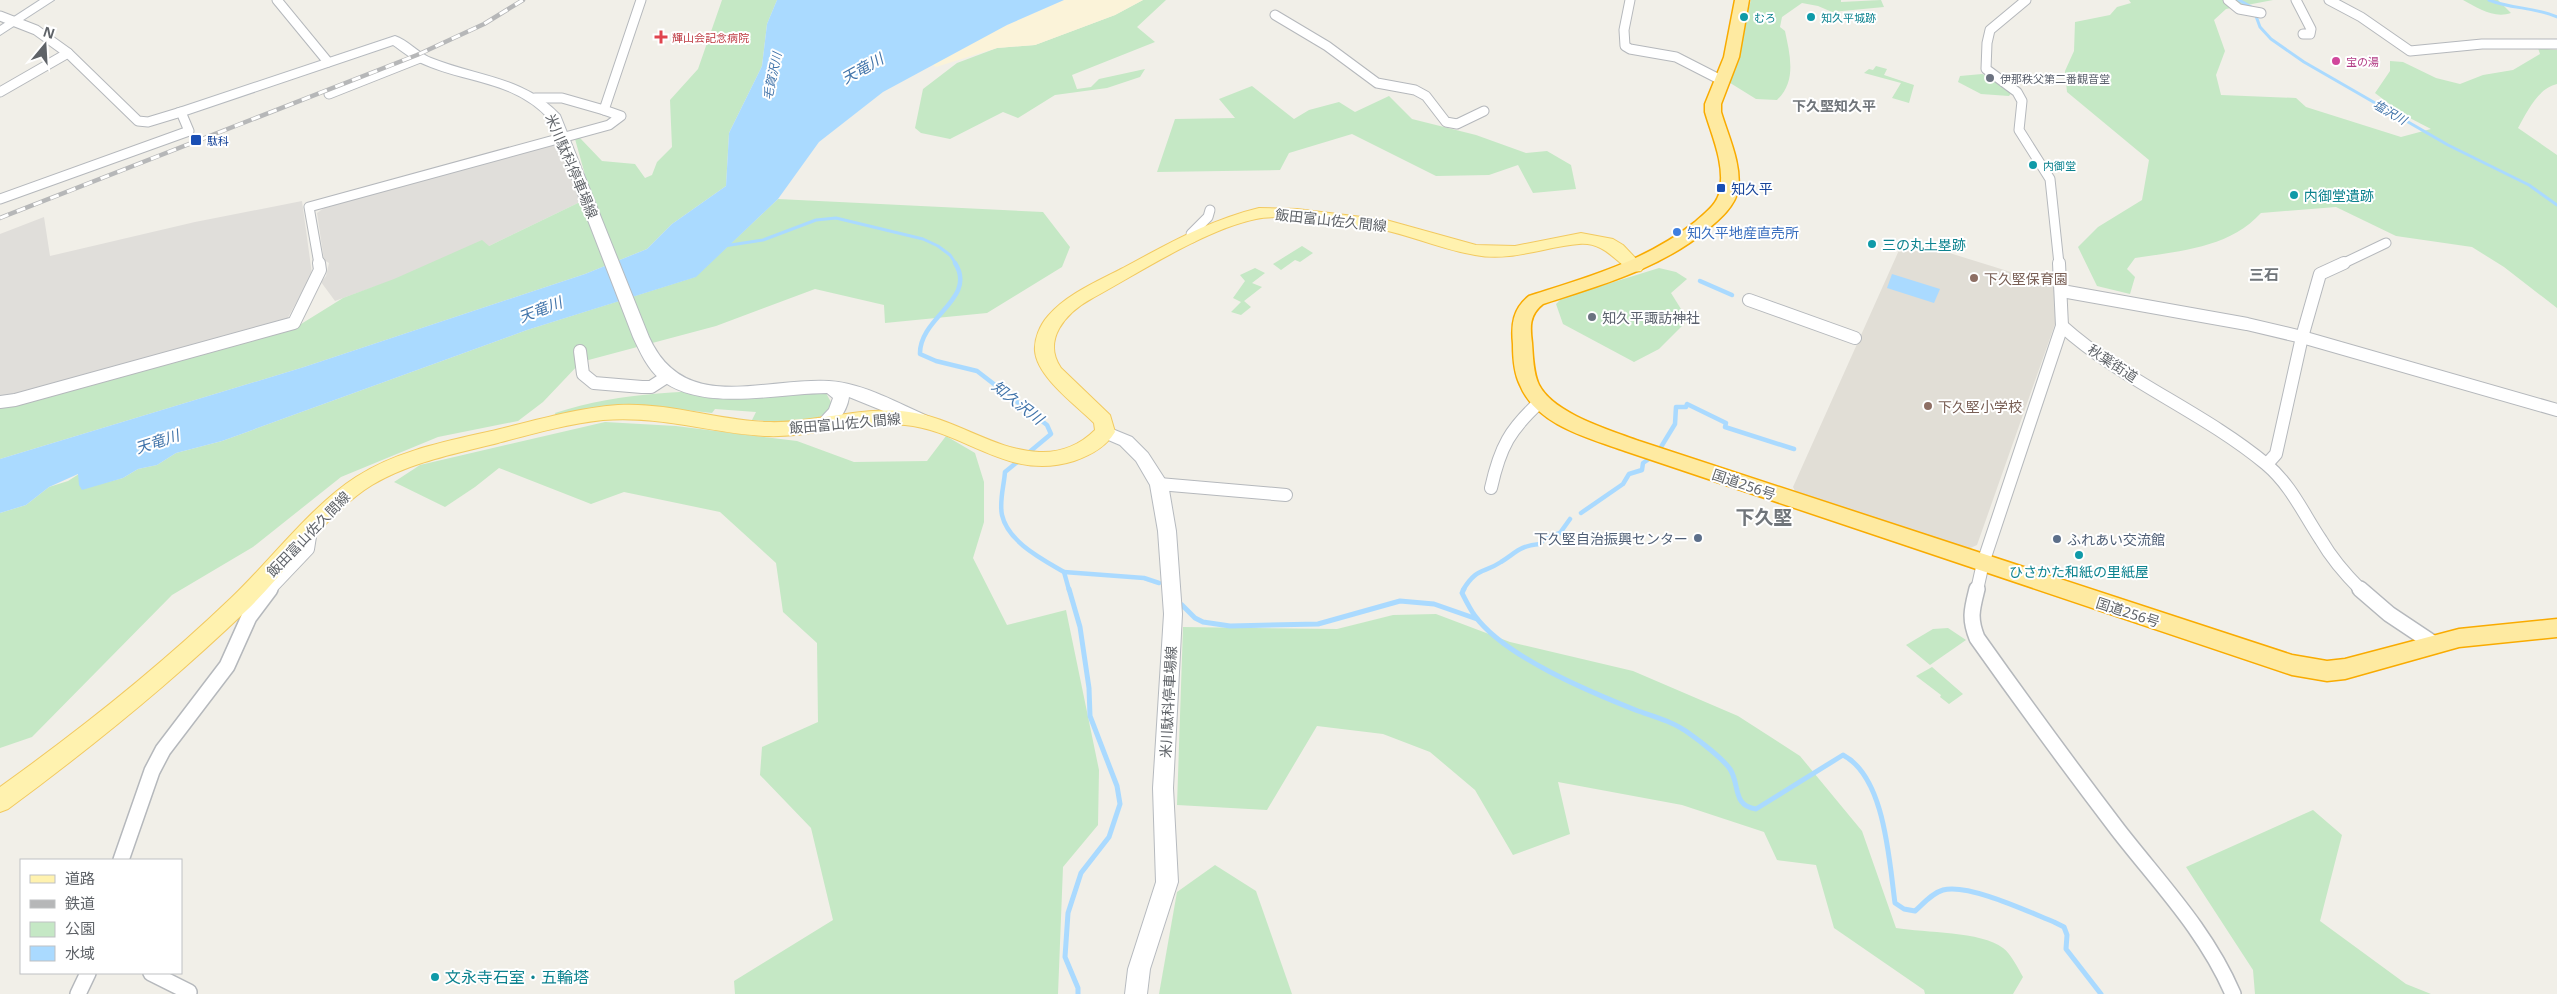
<svg xmlns="http://www.w3.org/2000/svg" width="2557" height="994" font-family="'Noto Sans','Noto Sans JP',sans-serif">
<rect width="100%" height="100%" fill="#f1efe8"/>
<g fill="#e0deda">
<path d="M553,144L559,146L580,202L489,246L343,298L335,301L321,282L326,276L329,263L324,260L317,213L327,206Z"/>
<path d="M302,201L312,274L285,323L0,399V234L44,217L50,256L195,222Z"/>
</g>
<path fill="#e1ded6" d="M1927,246L2059,287L2055,324L1977,545L1966,550L1795,491L1793,487L1900,248L1906,247L1922,253Z"/>
<g fill="#c5e8c5">
<path d="M722,0H777L767,24L762,66L729,133L726,186L672,224L647,249L585,274L304,367L0,459V402L293,329L343,298L394,279L482,240L489,246L580,202L592,200L575,139L580,138L602,161L635,164L645,178L652,175L657,162L672,147L670,100L698,69Z"/>
<path d="M1143,0H1166L1137,27L1155,42L1072,75L1077,89L1091,87L1099,79L1145,69L1140,77L1107,88L1055,95L1018,118L1003,112L950,139L921,133L915,128L923,89L957,63L997,48L1035,45L1115,15Z"/>
<path d="M1751,0H1841V2L1881,0L1884,7L1832,12L1818,6L1802,3L1782,17L1780,27L1785,31C1790,55 1797,81 1777,100L1756,99L1727,81L1733,69Z"/>
<path d="M2129,0H2273L2226,9L2214,20L2225,51L2216,75L2221,95L2296,98L2306,107L2401,137L2431,129L2404,115L2375,93L2390,71V61L2403,62L2436,78L2460,84L2483,75L2513,70L2540,54L2538,48L2557,50V84C2538,88 2527,112 2518,128L2557,155V308L2504,267L2472,247L2396,236L2336,207L2261,213C2229,248 2180,251 2135,258L2127,269L2135,277L2130,294L2097,286L2078,247L2098,227L2142,200L2149,160L2067,92L2065,71L2074,51L2075,22L2110,15L2117,7L2131,3Z"/>
<path d="M2463,0H2498L2511,13C2494,19 2478,8 2463,0Z"/>
<path d="M1876,66L1887,69L1884,75L1914,85L1909,103L1892,98L1901,83L1864,73L1869,69L1873,70Z"/>
<path d="M1982,74L1994,78L2012,92L2009,96L1981,94L1958,82L1960,76Z"/>
<path d="M1252,86L1294,119L1309,110L1339,102L1355,112L1389,96L1412,119L1476,135L1526,153L1547,151L1571,165L1576,189L1533,193L1518,165L1489,175L1436,176L1352,134L1289,153L1280,170L1157,172L1175,119L1235,118L1219,99Z"/>
<path d="M778,199L1043,212L1070,247L1062,267L987,313L885,323L884,305L815,289L716,326L581,362L543,402L518,421L438,437L341,477L253,547L172,595L32,737L0,748V513L26,505L49,487L68,481L79,474L96,485L123,478L138,469L157,465L176,453L222,441L527,330L695,277Z"/>
<path d="M1302,246L1313,253L1300,262L1295,260L1281,270L1273,264Z"/>
<path d="M1255,268L1265,273L1252,283L1262,287L1244,301L1251,307L1241,315L1231,312L1241,302L1233,298L1245,281L1240,275Z"/>
<path d="M1659,268L1676,272L1687,279L1671,293L1681,309L1685,323L1659,349L1634,362L1563,324L1556,304L1562,298Z"/>
<path d="M813,390L826,393L832,404C818,431 778,421 752,420L756,412L715,409L712,413L640,405L556,416L555,413C637,386 728,391 813,390Z"/>
<path d="M605,422L676,426L797,441L854,462L927,461L946,436L975,453L984,482V522L973,558L1007,625L1066,610L1099,770L1098,825L1063,867L1058,994H735L734,981L833,920L811,828L760,775L762,747L818,722L817,643L783,612L776,563L720,512L624,492L591,504L499,468L475,487L445,507L394,482L420,465Z"/>
<path d="M1436,614L1510,642L1633,671L1738,716L1800,756L1862,831L1896,928C1925,933 1981,931 2003,948C2011,954 2018,968 2023,977L2013,994H1925L1924,990L1834,928L1816,865L1777,860L1764,832L1682,805L1558,782L1570,834L1513,855L1475,790L1430,752L1383,734L1317,726L1267,810L1177,805L1183,627L1337,629L1393,615Z"/>
<path d="M1948,628L1966,640L1930,665L1906,645L1933,629Z"/>
<path d="M1932,667L1963,694L1949,704L1940,697L1941,695L1916,676Z"/>
<path d="M2313,810L2342,835L2320,921L2406,984L2431,994H2255L2253,970L2186,867Z"/>
<path d="M1215,865L1256,891L1292,994H1159L1177,892Z"/>
</g>
<path fill="#fbf3d9" d="M1064,0H1143L1115,15L1035,45L997,48L936,67L930,63L1007,25Z"/>
<g fill="#aadaff">
<path d="M777,0H1064L1007,25L883,92L819,142L778,199L696,277L527,330L222,441L176,453L157,465L138,469L123,478L82,490L79,485L78,474L49,487L26,505L0,513V459L304,367L585,274L647,249L672,224L726,186L729,133L762,66L767,24Z"/>
<path d="M1892,274L1940,289L1934,303L1887,288Z"/>
</g>
<g fill="none" stroke-linecap="round" stroke-linejoin="round">
<g stroke="#aadaff" stroke-width="3">
<path d="M2239,0L2253,8L2260,27L2271,39L2304,62L2448,145L2529,185L2557,205"/>
<path d="M2489,0C2511,9 2535,7 2557,17"/>
<path d="M724,246L763,240L816,220L836,218L923,239L938,246L950,255L956,264"/>
</g>
<g stroke="#aadaff" stroke-width="4.5">
<path d="M955,263C978,299 919,317 920,354L936,361L977,371L1047,425L1051,434L1027,454"/>
<path d="M1700,281L1732,295"/>
<path d="M1661,447L1675,424L1676,407H1686L1687,404L1726,423L1725,427L1794,449"/>
<path d="M1021,459L1005,472C1004,486 999,501 1002,515C1008,542 1042,559 1064,572L1069,590"/>
<path d="M1581,513L1623,484L1629,474L1642,470L1643,463L1649,459"/>
<path d="M1064,572L1144,578L1159,583"/>
<path d="M1463,590C1477,567 1483,574 1501,562C1517,552 1519,546 1540,544L1545,538L1560,533L1570,519"/>
</g>
<g stroke="#aadaff" stroke-width="5">
<path d="M1069,589L1080,627L1089,688L1090,716L1117,786L1120,804L1109,837L1081,873L1068,913L1065,957L1078,988V994"/>
<path d="M1464,589L1462,593C1466,601 1470,609 1475,616C1505,657 1590,692 1638,711C1656,717 1674,722 1690,734C1700,741 1722,758 1730,769C1740,784 1732,806 1756,809L1843,755C1885,777 1889,860 1895,903L1904,909L1915,911C1923,904 1932,893 1943,890C1968,883 2029,912 2054,922L2064,927L2067,935L2066,949L2101,994"/>
<path d="M1182,605L1195,618L1203,622L1230,626L1318,624L1400,601L1434,604L1477,619"/>
</g>
<g stroke="#b5b8bc" stroke-width="11">
<g id="minor-far2">
<path d="M277,0L328,62"/>
<path d="M1630,0L1624,30L1625,46L1630,49L1676,57L1721,80"/>
<path d="M2026,0L1990,30L1987,43L1986,69L2017,92L2022,101L2019,130L2050,179L2059,264"/>
<path d="M2228,0L2239,9L2261,13"/>
<path d="M2296,0L2311,29L2310,34H2303"/>
<path d="M2329,0L2361,17L2410,51L2482,44H2557"/>
<path d="M1275,15L1327,46L1377,83L1415,90L1426,96L1446,122L1457,124L1484,111"/>
<path d="M0,16L36,30L68,53L138,121L148,122L181,112L189,131L0,199"/>
<path d="M0,92L68,53"/>
<path d="M329,94L420,58"/>
<path d="M535,98H562L604,110"/>
<path d="M1192,238L1191,234L1208,217L1210,210"/>
<path d="M319,264L309,207L609,125L621,116L604,110L641,0"/>
<path d="M2342,264L2386,243"/>
</g>
</g>
<g stroke="#b5b8bc" stroke-width="14">
<g id="minor-far1">
<path d="M2062,291L2247,324L2302,337L2557,410"/>
<path d="M1749,300L1855,338"/>
<path d="M2062,326C2123,381 2202,411 2266,464C2291,485 2303,513 2321,540C2332,559 2346,575 2361,590"/>
<path d="M580,351L583,374L594,383L642,387H651L668,376"/>
<path d="M0,402L15,400L294,323L320,270L319,263"/>
<path d="M2267,464L2276,454L2302,337L2320,274L2344,263"/>
<path d="M1159,484L1286,495"/>
<path d="M1491,488C1500,447 1510,429 1541,401"/>
<path d="M269,590L308,549L311,530"/>
<path d="M1977,590L1983,563L2062,326L2059,263"/>
</g>
</g>
<g stroke="#b5b8bc" stroke-width="18">
<g id="minor">
<path d="M1977,589C1972,609 1969,618 1977,638C2023,703 2070,767 2118,830C2160,884 2206,931 2233,994"/>
<path d="M2360,589L2389,614L2434,644"/>
<path d="M121,860L152,771L163,750L227,666L249,617L270,589"/>
<path d="M151,973L189,992"/>
<path d="M78,994L88,973"/>
</g>
</g>
<g stroke="#b6babf" stroke-width="2">
<g id="secondary">
<path d="M40,0H54L0,35V26Z"/>
<path d="M395,36C408,40 418,53 431,58C478,77 523,76 560,115L649,337C684,415 763,377 829,381C864,383 899,404 930,417L932,421L930,425H918L849,397C847,412 833,434 816,429L814,425L829,409L833,398L827,393C778,393 702,413 660,379C647,368 640,352 633,337L549,119C512,79 465,84 419,62C410,58 402,51 393,45L186,115L181,116L174,112L176,109Z"/>
<path d="M1105,426L1132,437L1148,453L1168,484L1176,531L1182,614L1173,788L1178,882L1150,969L1147,994H1125L1128,969L1156,882L1153,788L1164,614L1158,531L1150,485L1136,461L1120,445L1099,436L1097,432L1099,428Z"/>
</g>
</g>
<g stroke="#f2c960" stroke-width="2">
<path id="primary" d="M1259,208L1297,209L1386,220L1476,245L1515,246L1581,233L1613,239L1623,245L1644,267L1641,271C1622,276 1611,241 1579,244C1544,247 1511,262 1475,255C1445,250 1417,238 1388,231C1364,225 1337,224 1313,221C1296,219 1274,215 1256,219C1206,229 1137,274 1091,299C1065,313 1042,341 1061,368L1110,415L1115,432C1106,447 1091,455 1074,461C1008,482 966,431 905,425C858,420 813,438 766,436C711,433 659,415 603,420C567,424 532,434 498,443C454,454 411,462 372,485C328,512 285,573 247,610C172,682 92,747 8,809L0,812V787C81,729 159,667 231,598C270,561 312,505 356,477C398,450 448,441 496,430C537,420 577,408 618,405C668,402 717,420 767,422C814,424 861,405 909,412C955,418 993,450 1039,452C1060,453 1080,445 1095,430L1094,423C1076,405 1037,377 1035,351C1034,339 1040,325 1048,316C1067,294 1096,282 1121,269C1166,245 1209,220 1259,208Z"/>
</g>
<g stroke="#f9ab00" stroke-width="3">
<path id="trunk" d="M1735,0H1749L1739,57L1721,104V112C1728,136 1742,164 1738,190C1735,206 1720,219 1708,229C1660,269 1601,285 1543,304C1529,315 1530,327 1532,343C1533,356 1533,373 1539,385C1554,414 1610,430 1639,441L2292,655L2327,661L2345,659L2459,629L2557,619V637L2459,647L2345,679L2327,681L2292,675L1625,451C1589,438 1536,425 1520,385C1514,373 1513,358 1513,344C1511,324 1513,309 1529,296C1588,277 1646,261 1695,222C1705,213 1718,204 1720,190C1725,164 1712,136 1705,112V104L1724,57Z"/>
</g>
<use href="#minor-far2" stroke="#fff" stroke-width="9"/>
<use href="#minor-far1" stroke="#fff" stroke-width="12"/>
<use href="#minor" stroke="#fff" stroke-width="15"/>
<use href="#secondary" fill="#fff" fill-rule="evenodd"/>
<use href="#primary" fill="#fff2af" fill-rule="evenodd"/>
<use href="#trunk" fill="#feeaa1" fill-rule="evenodd"/>
<g stroke="#b6b7b8" stroke-width="4.5">
<path id="rail" d="M0,218L417,55L484,24L523,0"/>
</g>
<use href="#rail" stroke="#fff" stroke-width="3" stroke-dasharray="9" stroke-linecap="butt"/>
</g>
<g fill="#0f9aa8" stroke="#fff" stroke-width="2">
<circle cx="1744" cy="17" r="5"/>
<circle cx="1811" cy="17" r="5"/>
<circle cx="2033" cy="165" r="5"/>
<circle cx="2294" cy="195" r="5"/>
<circle cx="1872" cy="244" r="5"/>
<circle cx="2079" cy="555" r="5"/>
<circle cx="435" cy="977" r="5"/>
</g>
<path fill="#e0444e" stroke="#fff" stroke-width="2" d="M658.5 29.5h5v5h5v5h-5v5h-5v-5h-5v-5h5z"/>
<circle fill="#d1479c" stroke="#fff" stroke-width="2" cx="2336" cy="61" r="5"/>
<g fill="#6b7280" stroke="#fff" stroke-width="2">
<circle cx="1990" cy="78" r="5"/>
<circle cx="1592" cy="317" r="5"/>
</g>
<g fill="#1a4fb4" stroke="#fff" stroke-width="2">
<rect x="190" y="134" width="12" height="12" rx="2.5"/>
<rect x="1716" y="183" width="10" height="10" rx="2.5"/>
</g>
<circle fill="#3f7fe0" stroke="#fff" stroke-width="2" cx="1677" cy="232" r="5"/>
<g fill="#8d6e63" stroke="#fff" stroke-width="2">
<circle cx="1974" cy="278" r="5"/>
<circle cx="1928" cy="406" r="5"/>
</g>
<g fill="#5c6f8a" stroke="#fff" stroke-width="2">
<circle cx="1698" cy="538" r="5"/>
<circle cx="2057" cy="539" r="5"/>
</g>
<g text-anchor="middle" dominant-baseline="central" stroke-width="4" stroke-linejoin="round" paint-order="stroke">
<g font-size="11" fill="#0d838f" stroke="#fff" text-anchor="start">
<text x="1754" y="17">むろ</text>
<text x="1821" y="17">知久平城跡</text>
<text x="2043" y="165">内御堂</text>
</g>
<g font-size="11" fill="#be3a42" stroke="#fff" text-anchor="start">
<text x="672" y="37">輝山会記念病院</text>
</g>
<g font-size="11" fill="#b23c85" stroke="#fff" text-anchor="start">
<text x="2346" y="61">宝の湯</text>
</g>
<g font-size="11" fill="#5b616d" stroke="#fff" text-anchor="start">
<text x="2000" y="78">伊那秩父第二番観音堂</text>
</g>
<g font-size="11" fill="#164399" stroke="#fff" text-anchor="start">
<text x="207" y="140">駄科</text>
</g>
<g font-size="12" font-style="italic" fill="#4174aa" stroke="#fff">
<text transform="translate(772 76) rotate(-78)">毛賀沢川</text>
<text transform="translate(2390 112) rotate(30)">塩沢川</text>
</g>
<g font-size="14" font-weight="bold" fill="#70757a" stroke="#fff">
<text x="1834" y="105">下久堅知久平</text>
</g>
<g font-size="14" fill="#5f6368" stroke="#fff">
<text transform="translate(572 166) rotate(67)">米川駄科停車場線</text>
<text transform="translate(1331 220) rotate(6)">飯田富山佐久間線</text>
<text transform="translate(2113 363) rotate(33)">秋葉街道</text>
<text transform="translate(845 423) rotate(-5)">飯田富山佐久間線</text>
<text transform="translate(1744 484) rotate(19)">国道256号</text>
<text transform="translate(308 534) rotate(-46)">飯田富山佐久間線</text>
<text transform="translate(2128 612) rotate(18)">国道256号</text>
<text transform="translate(1168 702) rotate(-87)">米川駄科停車場線</text>
</g>
<g font-size="14" fill="#164399" stroke="#fff" text-anchor="start">
<text x="1731" y="188">知久平</text>
</g>
<g font-size="14" fill="#0d838f" stroke="#fff" text-anchor="start">
<text x="2304" y="195">内御堂遺跡</text>
<text x="1882" y="244">三の丸土塁跡</text>
<text x="2079" y="571" text-anchor="middle">ひさかた和紙の里紙屋</text>
</g>
<g font-size="14" fill="#366cbe" stroke="#fff" text-anchor="start">
<text x="1687" y="232">知久平地産直売所</text>
</g>
<g font-size="14" fill="#785e54" stroke="#fff" text-anchor="start">
<text x="1984" y="278">下久堅保育園</text>
<text x="1938" y="406">下久堅小学校</text>
</g>
<g font-size="14" fill="#5b616d" stroke="#fff" text-anchor="start">
<text x="1602" y="317">知久平諏訪神社</text>
</g>
<g font-size="14" fill="#4e5e75" stroke="#fff" text-anchor="end">
<text x="1688" y="538">下久堅自治振興センター</text>
<text x="2067" y="539" text-anchor="start">ふれあい交流館</text>
</g>
<g font-size="15" font-style="italic" fill="#4174aa" stroke="#fff">
<text transform="translate(862 68) rotate(-29)">天竜川</text>
<text transform="translate(540 309) rotate(-21)">天竜川</text>
<text transform="translate(1018 402) rotate(38)">知久沢川</text>
<text transform="translate(157 441) rotate(-18)">天竜川</text>
</g>
<g font-size="15" font-weight="bold" fill="#70757a" stroke="#fff">
<text x="2264" y="274">三石</text>
</g>
<g font-size="16" fill="#0d838f" stroke="#fff" text-anchor="start">
<text x="445" y="977">文永寺石室・五輪塔</text>
</g>
<g font-size="19" font-weight="bold" fill="#70757a" stroke="#fff">
<text x="1764" y="517">下久堅</text>
</g>
</g>
<rect x="20" y="859" width="162" height="115" fill="#ffffff" stroke="#bfc1c3"/>
<rect x="30" y="875" width="25" height="8" fill="#fff2af" stroke="#bfc1c3"/>
<text x="65" y="884" font-size="15" fill="#5f6368">道路</text>
<rect x="30" y="900" width="25" height="8" fill="#b6b7b8" stroke="#bfc1c3"/>
<text x="65" y="909" font-size="15" fill="#5f6368">鉄道</text>
<rect x="30" y="922" width="25" height="15" fill="#c5e8c5" stroke="#bfc1c3"/>
<text x="65" y="934" font-size="15" fill="#5f6368">公園</text>
<rect x="30" y="946" width="25" height="15" fill="#aadaff" stroke="#bfc1c3"/>
<text x="65" y="959" font-size="15" fill="#5f6368">水域</text>
<g transform="translate(45 45) rotate(18)" stroke="#ffffff" stroke-width="4" paint-order="stroke">
<path d="M0-4L9 19L0 12L-9 19Z" fill="#5f6368"/>
<text y="-8" font-size="14" font-weight="bold" text-anchor="middle" fill="#5f6368">N</text>
</g>
</svg>
